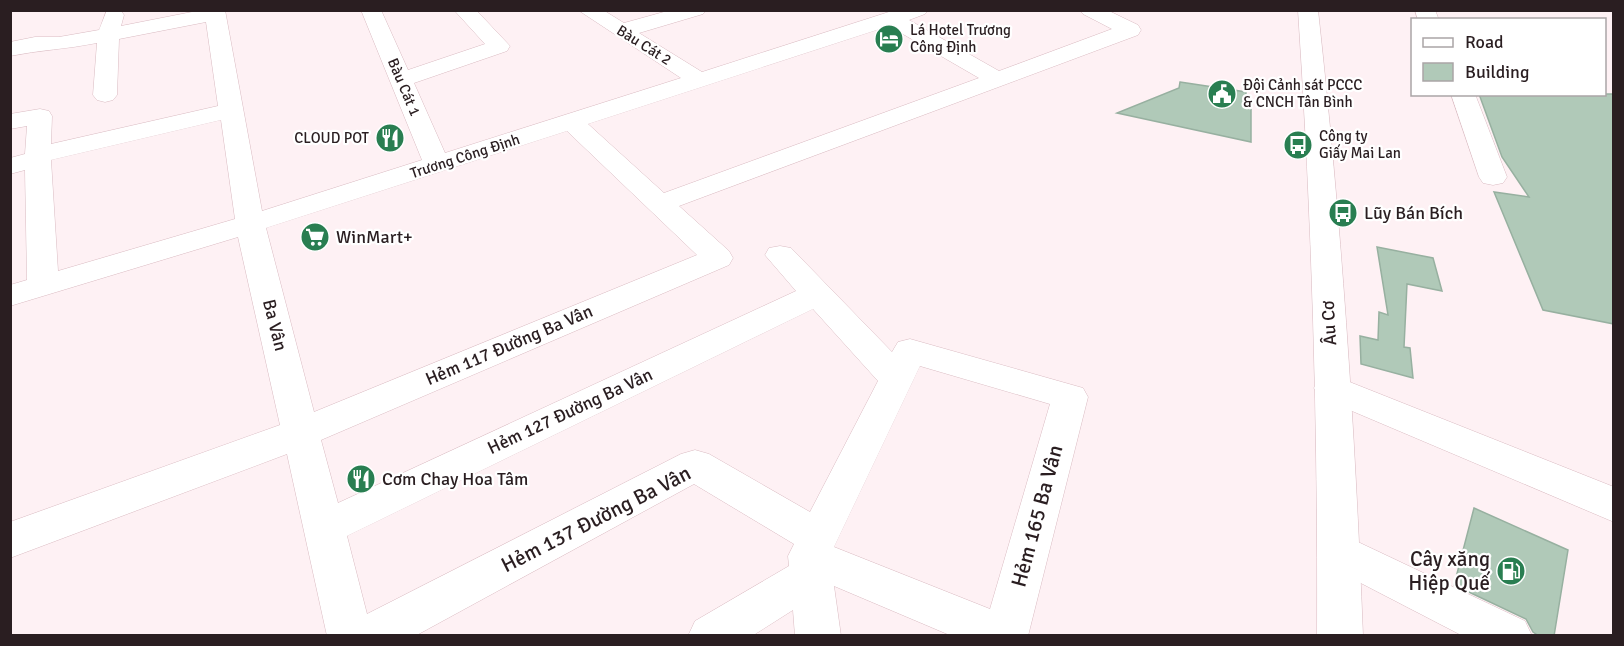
<svg xmlns="http://www.w3.org/2000/svg" width="1624" height="646" font-family="Signika,sans-serif">
<rect width="100%" height="100%" fill="#fef1f4"/>
<g fill="#b0c9b8" stroke="#97b0a0" stroke-width="1.5">
<path d="M1180,82L1246,92V97L1251,98V142L1117,113L1179,88Z"/>
<path d="M1479,94H1614V324L1543,310L1494,192L1529,197L1502,157Z"/>
<path d="M1377,247L1433,258L1442,291L1407,284L1404,347L1410,348L1413,378L1361,364L1360,336L1378,340L1379,312L1388,315Z"/>
<path d="M1474,508L1568,550L1554,636H1539L1533,632L1526,619L1454,585Z"/>
</g>
<g fill="none" stroke-linecap="round" stroke-linejoin="round">
<g stroke="#dabbc2" stroke-width="1">
<g id="minor">
<path d="M107,10L121,11L124,15L121,26L202,10H225L262,211L422,160L361,10H381L408,70L485,44L454,10H476L510,46L507,51L414,83L445,153L681,78L578,10H603L624,23L671,10H706L703,14L639,33L702,72L895,10H928L925,14L909,20L999,71L1112,29L1083,14L1080,10H1107L1138,25L1141,30L1138,35L679,206L729,251L733,258L729,265L321,440L338,503L796,291L765,255L769,248L780,246L791,248L892,352L898,342L910,339L1083,388L1088,397L1028,636H952L834,586L841,636H795L793,610L752,636H688L695,621L789,566L788,556L794,544L694,484L415,636H327L287,454L10,558V522L280,425L238,237L10,306V285L27,280L25,170L10,174V158L25,154L27,126L10,129V114L40,109L49,111L52,116L51,144L218,106L206,22L119,39L117,95L113,100L105,102L97,100L93,95L97,43C68,49 39,50 10,56V42L35,37H59L99,30ZM889,26L979,78L664,193L588,124ZM221,120L235,219L58,271L51,160ZM567,131L697,255L314,412L266,228ZM813,309L878,381L810,512L709,454L695,450L681,454L367,614L347,536ZM920,366L1050,404L990,609L834,547Z"/>
<path d="M1415,10H1435L1439,20H1418Z"/>
<path d="M1451,94H1475L1507,177L1503,183L1493,185L1483,183L1479,177Z"/>
<path d="M1332,375L1614,487V522L1319,397L1314,388L1319,379Z"/>
<path d="M1339,533L1525,621L1532,636H1463L1324,564L1318,551L1324,538Z"/>
</g>
</g>
<g stroke="#dabbc2" stroke-width="1">
<path id="major" d="M1298,10H1318C1341,218 1355,427 1363,636H1317C1318,427 1312,219 1298,10Z"/>
</g>
<use href="#minor" fill="#fff" fill-rule="evenodd"/>
<use href="#major" fill="#fff" fill-rule="evenodd"/>
</g>
<defs>
<g id="hotel-disc" transform="scale(1.5)"><circle r="9.5" fill="#297e51" stroke="#fff"/><path d="M-6-4.5h1.5V1H6V5H4.5V3h-9V5H-6ZM-4 0a1.8 1.8 0 1 1 3.6 0ZM.5 0V-2.5h3Q6-2.5 6 0Z" fill="#fff"/></g>
<g id="civic-disc" transform="scale(1.5)"><circle r="9.5" fill="#297e51" stroke="#fff"/><path d="M-.6-6.5H3V-4.5H.6V-3L4-1V1h2V6H-6V1h2V-1L-.6-3ZM-1.2 2.5V6h2.4V2.5Z" fill="#fff"/></g>
<g id="restaurant-disc" transform="scale(1.5)"><circle r="9.5" fill="#297e51" stroke="#fff"/><path d="M-5-6h1v4h1v-4h1v4h1v-4h1v5L-1.5 .5V6h-2V.5L-5-1ZM5-6V6H3V1.5H1.5Q1.5-4 5-6Z" fill="#fff"/></g>
<g id="bus-disc" transform="scale(1.5)"><circle r="9.5" fill="#297e51" stroke="#fff"/><path d="M-5-6H5V4H4V6H2V4H-2V6H-4V4H-5ZM-3.5-4V0h7V-4ZM-3.5 1.2v1.5H-2V1.2ZM2 1.2v1.5H3.5V1.2Z" fill="#fff"/></g>
<g id="supermarket-disc" transform="scale(1.5)"><circle r="9.5" fill="#297e51" stroke="#fff"/><path d="M-6-5.5h2.5l.6 2H6L4.5 2H-2.5L-4.4-4H-6ZM-1.5 3.2a1.3 1.3 0 1 0 .1 0ZM3 3.2a1.3 1.3 0 1 0 .1 0Z" fill="#fff"/></g>
<g id="fuel-disc" transform="scale(1.5)"><circle r="9.5" fill="#297e51" stroke="#fff"/><path d="M-5.5-6h7V0h2V4h1.3V-2.5L3-4.5l.8-.8L6-3V5H2.5V1h-1V6h-7ZM-4.2-4.7v3.2H.2V-4.7Z" fill="#fff"/></g>
</defs>
<g fill-rule="evenodd">
<use href="#hotel-disc" x="889" y="39"/>
<use href="#civic-disc" x="1222" y="94"/>
<use href="#restaurant-disc" x="390" y="138"/>
<use href="#bus-disc" x="1298" y="145"/>
<use href="#bus-disc" x="1343" y="213"/>
<use href="#supermarket-disc" x="315" y="237"/>
<use href="#restaurant-disc" x="361" y="479"/>
<use href="#fuel-disc" x="1511" y="571"/>
</g>
<g text-anchor="middle" dominant-baseline="central" stroke-width="4.5" stroke-linejoin="round" paint-order="stroke">
<g font-size="15" fill="#2a1e21" stroke="#fff" text-anchor="start">
<text x="910" y="30">Lá Hotel Trương<tspan x="910" dy="17">Công Định</tspan></text>
<text x="1243" y="85">Đội Cảnh sát PCCC<tspan x="1243" dy="17">&amp; CNCH Tân Bình</tspan></text>
<text x="1319" y="136">Công ty<tspan x="1319" dy="17">Giấy Mai Lan</tspan></text>
<text x="369" y="138" text-anchor="end">CLOUD POT</text>
</g>
<g font-size="15" fill="#2a1e21" stroke="#fff">
<text transform="translate(644 45) rotate(32)">Bàu Cát 2</text>
<text transform="translate(404 87) rotate(67)">Bàu Cát 1</text>
<text transform="translate(465 156) rotate(-18)">Trương Công Định</text>
</g>
<g font-size="18" fill="#2a1e21" stroke="#fff" text-anchor="start">
<text x="1364" y="213">Lũy Bán Bích</text>
<text x="336" y="237">WinMart+</text>
<text x="382" y="479">Cơm Chay Hoa Tâm</text>
</g>
<g font-size="18" fill="#2a1e21" stroke="#fff">
<text transform="translate(1329 323) rotate(-93)">Âu Cơ</text>
<text transform="translate(275 325) rotate(76)">Ba Vân</text>
<text transform="translate(509 345) rotate(-23)">Hẻm 117 Đường Ba Vân</text>
<text transform="translate(570 411) rotate(-25)">Hẻm 127 Đường Ba Vân</text>
</g>
<g font-size="21" fill="#2a1e21" stroke="#fff">
<text transform="translate(1037 516) rotate(-75)">Hẻm 165 Ba Vân</text>
<text transform="translate(596 519) rotate(-27)">Hẻm 137 Đường Ba Vân</text>
</g>
<g font-size="21" fill="#2a1e21" stroke="#fff" text-anchor="end">
<text x="1490" y="559">Cây xăng<tspan x="1490" dy="24">Hiệp Quế</tspan></text>
</g>
</g>
<rect width="1624" height="646" fill="none" stroke="#2a1e21" stroke-width="24"/>
<rect x="1411" y="18" width="195" height="78" fill="#ffffff" stroke="#aaa5a6" stroke-width="1.5"/>
<rect x="1423" y="38" width="30" height="9" fill="#ffffff" stroke="#aaa5a6" stroke-width="1.5"/>
<text x="1465" y="48" font-size="18" fill="#2a1e21">Road</text>
<rect x="1423" y="63" width="30" height="18" fill="#b0c9b8" stroke="#aaa5a6" stroke-width="1.5"/>
<text x="1465" y="78" font-size="18" fill="#2a1e21">Building</text>
</svg>
